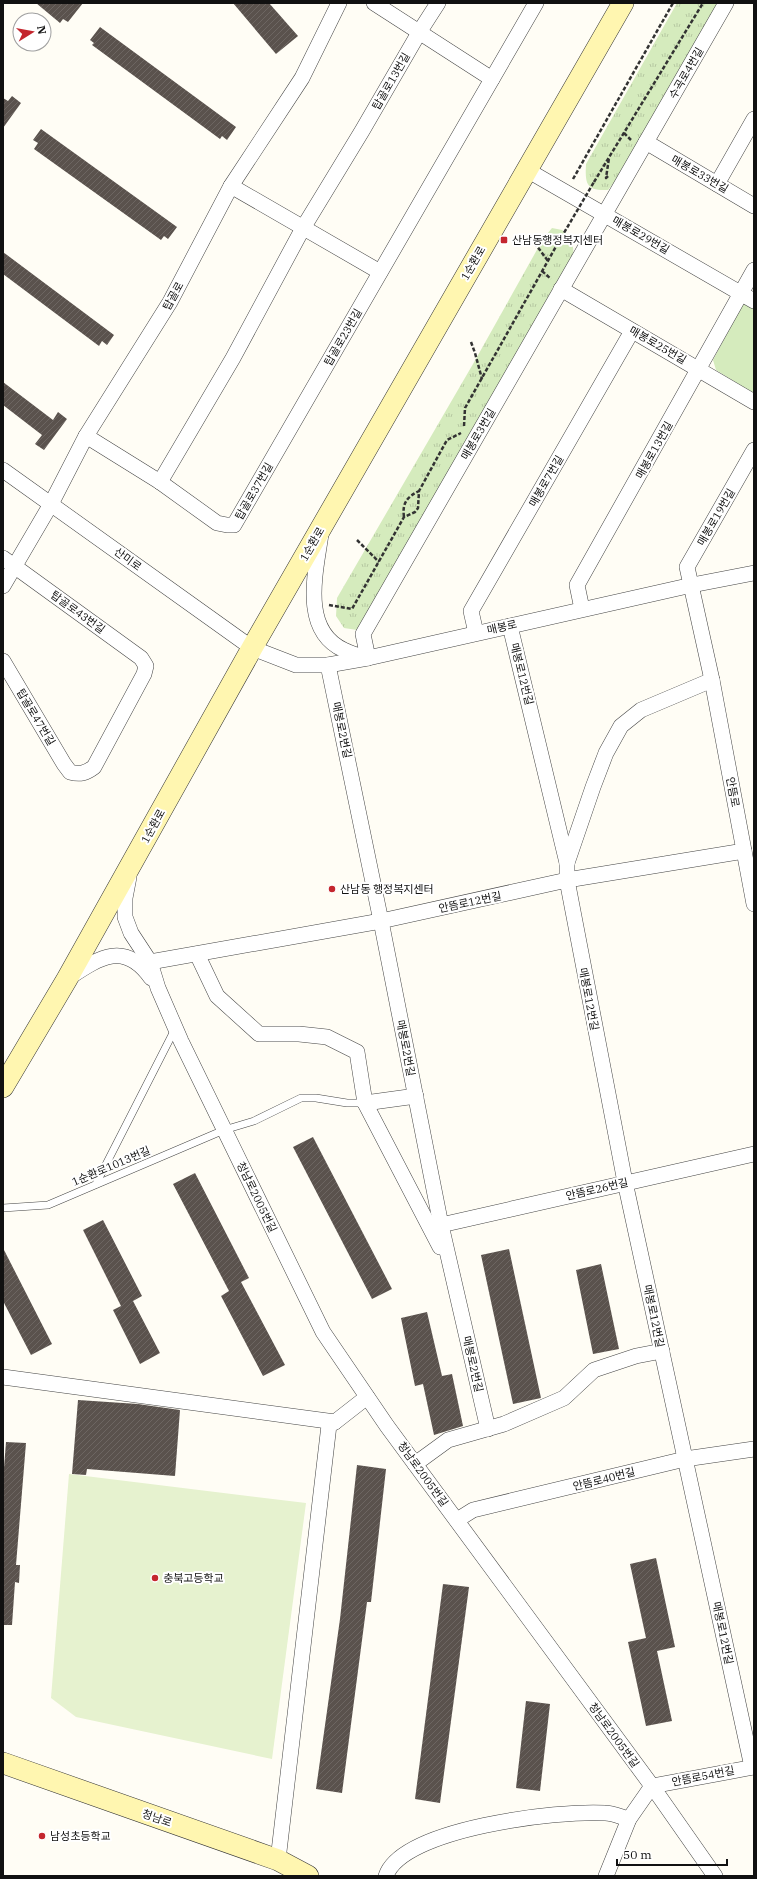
<svg xmlns="http://www.w3.org/2000/svg" width="757" height="1879" font-family="'IBM Plex Serif','Noto Sans KR',serif">
<defs>
<pattern id="grass-tufts" width="24" height="20" patternUnits="userSpaceOnUse"><rect width="24" height="20" fill="#d5ebbd"/><path d="M3 7l-1-3M5 7V3M7 7l1-3M15 17l-1-3M17 17v-4M19 17l1-3" fill="none" stroke="#b6c8a1"/></pattern>
<pattern id="building-hatch" width="6" height="6" patternUnits="userSpaceOnUse"><rect width="6" height="6" fill="#5a524d"/><path d="M-1 1l2-2M0 6l6-6M5 7l2-2" fill="none" stroke="#6d6662"/></pattern>
</defs>
<rect width="100%" height="100%" fill="#fffdf5"/>
<g fill="url(#grass-tufts)">
<path d="M677,3H720L620,175L608,190C586,191 585,184 586,164Z"/>
<path d="M552,228L562,230L572,238L574,257L357,630L344,628L336,616L337,598L473,364L543,239Z"/>
</g>
<path fill="#d5ebbd" d="M750,302L754,304V394L716,370L713,360L742,305Z"/>
<path fill="#e6f2cf" d="M69,1474L306,1503L272,1759L76,1717L51,1698Z"/>
<g fill="url(#building-hatch)">
<path d="M36,3H83L68,22L63,19L60,23Z"/>
<path d="M233,3H269L298,36L276,54Z"/>
<path d="M100,27L236,127L227,140L222,136L220,139L92,45L94,43L90,40Z"/>
<path d="M12,96L21,103L3,128V98L8,101Z"/>
<path d="M41,129L177,227L168,239L164,236L161,240L34,149L38,143L33,140Z"/>
<path d="M3,252L114,335L107,345L102,341L99,346L3,274Z"/>
<path d="M3,382L53,420L58,412L67,419L44,450L35,444L42,435L3,405Z"/>
<path d="M313,1137L392,1289L372,1299L293,1147Z"/>
<path d="M195,1173L249,1278L241,1282L285,1365L263,1376L221,1296L229,1291L173,1184Z"/>
<path d="M103,1220L142,1296L133,1301L160,1353L140,1364L113,1310L121,1306L83,1230Z"/>
<path d="M3,1248L52,1344L31,1355L3,1301Z"/>
<path d="M509,1249L541,1398L513,1404L481,1255Z"/>
<path d="M601,1264L619,1349L593,1354L576,1270Z"/>
<path d="M427,1312L442,1376L452,1374L463,1426L434,1435L423,1384L415,1386L401,1318Z"/>
<path d="M78,1400L138,1404L180,1410L175,1476L87,1469L86,1475L72,1474Z"/>
<path d="M6,1442L26,1443L16,1565H20L19,1583L15,1582L12,1625H3V1480Z"/>
<path d="M357,1465L386,1469L371,1602H367L342,1793L316,1789L340,1619Z"/>
<path d="M656,1558L675,1647L657,1651L672,1721L646,1726L628,1642L646,1638L630,1564Z"/>
<path d="M443,1584L469,1587L440,1803L415,1799Z"/>
<path d="M526,1701L550,1704L540,1791L516,1788Z"/>
</g>
<g fill="none" stroke-linecap="round" stroke-linejoin="round">
<g stroke="#444" stroke-width="8">
<g id="service">
<path d="M96,1184L175,1029"/>
<path d="M3,1208L48,1205L224,1130L254,1121L301,1098H316L347,1103H365"/>
</g>
</g>
<g stroke="#444" stroke-width="16">
<g id="minor">
<path d="M374,3L492,79"/>
<path d="M646,142L754,206"/>
<path d="M527,170L754,301"/>
<path d="M717,184L754,119"/>
<path d="M231,186L380,272"/>
<path d="M561,289L754,402"/>
<path d="M86,436L160,482L217,523L227,525H234L536,3"/>
<path d="M754,450L687,567L712,680L754,904"/>
<path d="M3,470L252,648L296,665H328L368,658L692,585L754,573"/>
<path d="M160,482L233,358L303,228L362,131L420,31L438,3"/>
<path d="M321,534C316,571 300,630 344,650C351,654 360,656 368,658L363,634L726,3"/>
<path d="M3,558L141,658L146,666L144,674L94,767C86,773 80,775 70,772L64,764L3,661"/>
<path d="M3,586L51,504L86,436L170,302L231,186L302,78L339,3"/>
<path d="M582,609L577,585L754,270"/>
<path d="M510,626L567,863V880L625,1182L752,1767"/>
<path d="M476,633L471,611L632,331"/>
<path d="M328,665L381,921L441,1225L488,1429"/>
<path d="M567,863L593,787L606,753L621,726L641,710L712,680"/>
<path d="M129,877L125,898V917L131,933L150,962L158,988L181,1041L323,1332L387,1426L652,1786L715,1876"/>
<path d="M197,954L217,996L259,1034H299L327,1037L357,1052L365,1103L440,1247"/>
<path d="M150,962L381,921L567,880L744,851"/>
<path d="M70,977C100,957 125,941 151,978"/>
<path d="M365,1103L416,1096"/>
<path d="M441,1225L754,1154"/>
<path d="M3,1377L335,1422L367,1397"/>
<path d="M415,1464L448,1440L504,1424L564,1398L594,1370L636,1356L662,1351"/>
<path d="M457,1520L473,1510L685,1459L754,1449"/>
<path d="M278,1860L329,1425L335,1422"/>
<path d="M386,1876C402,1828 560,1810 605,1813C613,1813 621,1817 629,1819"/>
<path d="M606,1876L629,1819L652,1786L754,1767"/>
</g>
</g>
<g stroke="#333" stroke-width="22">
<g id="secondary">
<path d="M3,1087L67,979L252,648L623,3"/>
<path d="M3,1763L278,1860L308,1876"/>
</g>
</g>
<g stroke="#333" stroke-width="2.5" stroke-dasharray="4 2" stroke-linecap="butt">
<path d="M624,133L631,140"/>
<path d="M608,176L606,178L609,158"/>
<path d="M573,179L673,3"/>
<path d="M594,182L703,3"/>
<path d="M531,238L548,261"/>
<path d="M542,271L551,279"/>
<path d="M471,342L475,353L482,379"/>
<path d="M464,426L465,408L558,243"/>
<path d="M404,517C402,503 407,497 419,491"/>
<path d="M357,540L379,562"/>
<path d="M329,605L352,609L404,517L415,512L418,508L419,491L447,440L461,433"/>
</g>
<use href="#service" stroke="#fff" stroke-width="7"/>
<use href="#minor" stroke="#fff" stroke-width="15"/>
<use href="#secondary" stroke="#fff6b0" stroke-width="21"/>
<path stroke="#333" stroke-width="2.5" stroke-dasharray="4 2" stroke-linecap="butt" d="M558,243L594,182"/>
</g>
<g fill="#c4262e" stroke="#fff" stroke-width="1.5">
<rect x="500" y="236" width="8" height="8" rx="2"/>
<circle cx="332" cy="889" r="4"/>
<circle cx="155" cy="1578" r="4"/>
<circle cx="42" cy="1836" r="4"/>
</g>
<g text-anchor="middle" dominant-baseline="central" stroke-width="4" stroke-linejoin="round" paint-order="stroke">
<g font-size="11" fill="#111" stroke="#fff">
<text transform="translate(686 73) rotate(-60)">수곡로4번길</text>
<text transform="translate(391 81) rotate(-60)">탑골로13번길</text>
<text transform="translate(700 174) rotate(30)">매봉로33번길</text>
<text transform="translate(641 235) rotate(30)">매봉로29번길</text>
<text transform="translate(473 263) rotate(-60)">1순환로</text>
<text transform="translate(173 296) rotate(-61)">탑골로</text>
<text transform="translate(343 337) rotate(-60)">탑골로23번길</text>
<text transform="translate(658 345) rotate(30)">매봉로25번길</text>
<text transform="translate(478 434) rotate(-60)">매봉로3번길</text>
<text transform="translate(654 450) rotate(-61)">매봉로13번길</text>
<text transform="translate(546 481) rotate(-60)">매봉로7번길</text>
<text transform="translate(254 491) rotate(-60)">탑골로37번길</text>
<text transform="translate(716 517) rotate(-60)">매봉로19번길</text>
<text transform="translate(312 544) rotate(-60)">1순환로</text>
<text transform="translate(128 559) rotate(36)">산미로</text>
<text transform="translate(78 612) rotate(36)">탑골로43번길</text>
<text transform="translate(502 627) rotate(-13)">매봉로</text>
<text transform="translate(522 674) rotate(76)">매봉로12번길</text>
<text transform="translate(36 717) rotate(59)">탑골로47번길</text>
<text transform="translate(342 730) rotate(78)">매봉로2번길</text>
<text transform="translate(733 792) rotate(79)">안뜸로</text>
<text transform="translate(153 826) rotate(-61)">1순환로</text>
<text transform="translate(470 902) rotate(-12)">안뜸로12번길</text>
<text transform="translate(589 999) rotate(79)">매봉로12번길</text>
<text transform="translate(406 1048) rotate(79)">매봉로2번길</text>
<text transform="translate(111 1166) rotate(-23)">1순환로1013번길</text>
<text transform="translate(597 1189) rotate(-13)">안뜸로26번길</text>
<text transform="translate(257 1197) rotate(64)">청남로2005번길</text>
<text transform="translate(654 1316) rotate(78)">매봉로12번길</text>
<text transform="translate(473 1364) rotate(77)">매봉로2번길</text>
<text transform="translate(423 1474) rotate(54)">청남로2005번길</text>
<text transform="translate(604 1479) rotate(-14)">안뜸로40번길</text>
<text transform="translate(723 1633) rotate(78)">매봉로12번길</text>
<text transform="translate(614 1735) rotate(54)">청남로2005번길</text>
<text transform="translate(703 1776) rotate(-11)">안뜸로54번길</text>
<text transform="translate(157 1818) rotate(19)">청남로</text>
</g>
<g font-size="11" fill="#111" stroke="#fff" text-anchor="start">
<text x="512" y="240">산남동행정복지센터</text>
<text x="340" y="889">산남동 행정복지센터</text>
<text x="163" y="1578">충북고등학교</text>
<text x="50" y="1836">남성초등학교</text>
</g>
</g>
<rect width="757" height="1879" fill="none" stroke="#111111" stroke-width="8"/>
<g transform="translate(32 32) rotate(79)"><circle r="19" fill="#ffffff" stroke="#a0a0a0"/>
<path d="M0-3L7 15L0 10L-7 15Z" fill="#c4262e"/>
<text y="-6" font-size="11" font-weight="bold" text-anchor="middle" fill="#111111">N</text>
</g>
<path d="M617 1859v6h110v-6" fill="none" stroke="#111111" stroke-width="2"/>
<text x="623" y="1859" font-size="12" fill="#111111" stroke="#ffffff" stroke-width="3" paint-order="stroke">50 m</text>
</svg>
